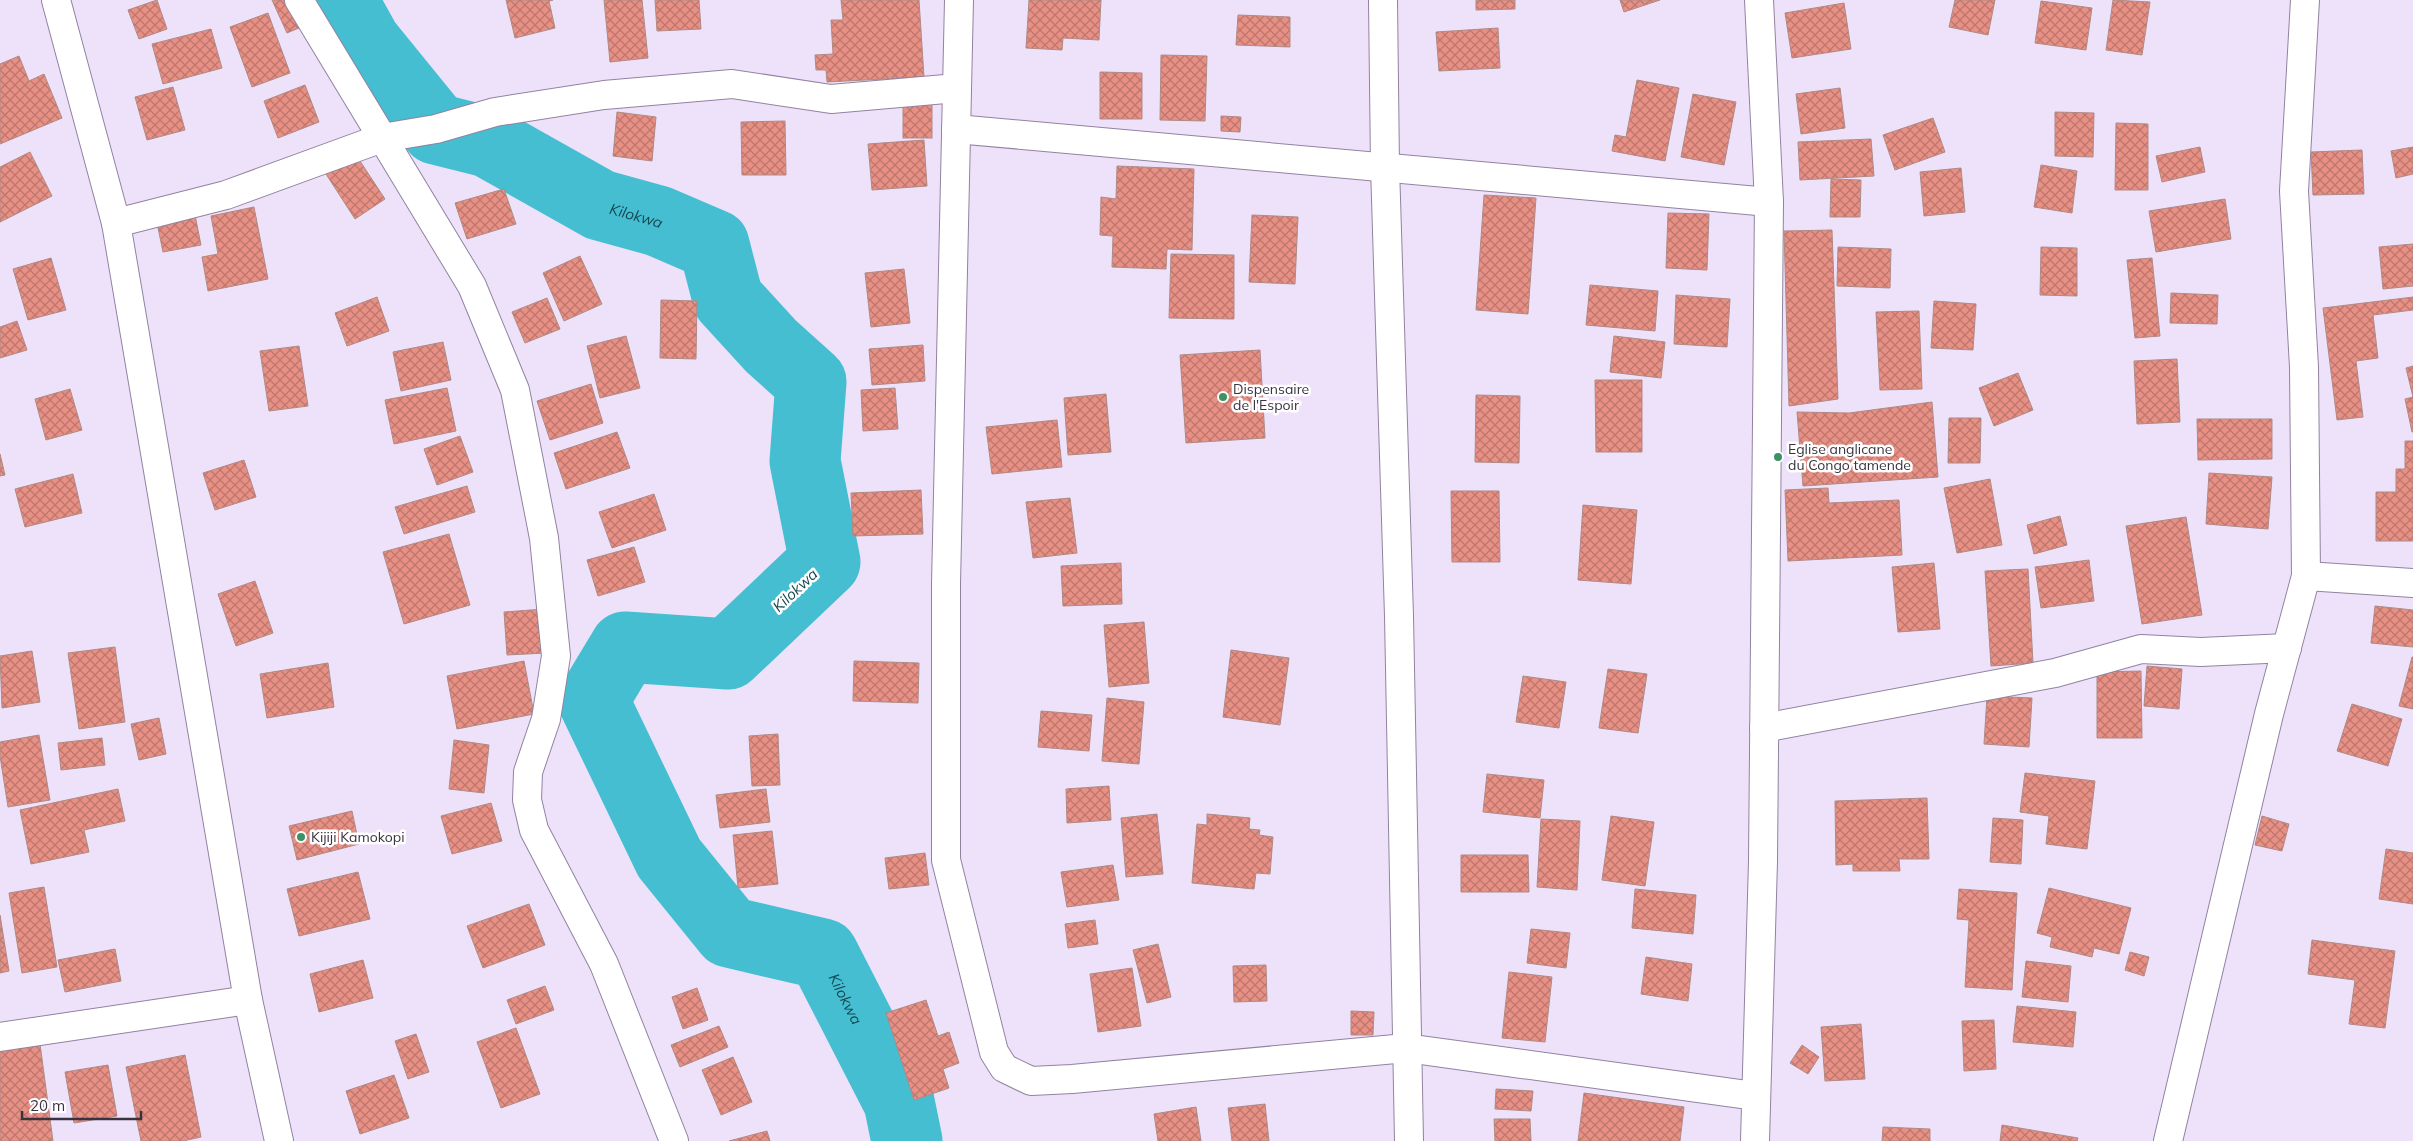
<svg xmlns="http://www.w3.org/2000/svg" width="2413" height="1141" font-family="Mulish,sans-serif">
<defs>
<pattern id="building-cross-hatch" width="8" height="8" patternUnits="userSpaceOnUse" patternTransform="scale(1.25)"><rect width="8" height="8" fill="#e89084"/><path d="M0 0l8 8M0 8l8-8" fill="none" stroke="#bd766d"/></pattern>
</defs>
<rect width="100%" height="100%" fill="#eee2fb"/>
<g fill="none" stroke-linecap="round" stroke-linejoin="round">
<path stroke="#45bed1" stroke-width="71" id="s1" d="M342,0L366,43L436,129L488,142L600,205L658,221L714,245L728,299L771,346L811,382L805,461L825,562L728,654L625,647L593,700L669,858L729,932L823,954L899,1102L907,1141"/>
</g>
<g fill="url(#building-cross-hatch)" stroke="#af8a85">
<path d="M157,0L167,29L139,39L128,10Z"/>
<path d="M272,0H295L306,25L287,33Z"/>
<path d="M506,0H553L549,1L555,28L515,38Z"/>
<path d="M604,0H642L648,58L610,62Z"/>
<path d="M655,0H699L701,29L657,31Z"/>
<path d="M841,0H919L924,77L827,82L826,70H816L815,55L833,54L831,20H843Z"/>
<path d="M1029,0H1101L1099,40L1063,38L1062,50L1026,48Z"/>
<path d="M1476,0H1515V9L1476,10Z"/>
<path d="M1620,0H1660L1624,12Z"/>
<path d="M1955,0H1995L1988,35L1949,27Z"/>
<path d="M2113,0L2150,2L2142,55L2106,50Z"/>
<path d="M2041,1L2092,8L2086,50L2035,43Z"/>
<path d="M1844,3L1851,49L1792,58L1785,13Z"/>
<path d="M268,13L290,73L252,87L230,27Z"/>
<path d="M1238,15L1290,17V47L1236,45Z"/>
<path d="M1498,28L1500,68L1439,71L1436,32Z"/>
<path d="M211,29L222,68L163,84L152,44Z"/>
<path d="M1161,55L1207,56L1205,121L1160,120Z"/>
<path d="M19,56L29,81L44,74L62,118L0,144V64Z"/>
<path d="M1100,72L1142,73V119H1100Z"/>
<path d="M1637,80L1679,88L1665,161L1612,151L1615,135L1626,137Z"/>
<path d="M305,85L319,122L278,138L264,101Z"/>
<path d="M173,87L185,130L147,140L135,97Z"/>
<path d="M1840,88L1845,128L1801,134L1796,94Z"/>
<path d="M1693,94L1736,102L1724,165L1681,157Z"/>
<rect x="903" y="99" width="29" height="39"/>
<path d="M617,112L656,117L652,161L613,156Z"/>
<path d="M2055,112L2094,113L2093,157L2055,156Z"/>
<path d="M1221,116L1241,117L1240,132L1221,131Z"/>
<path d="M1933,118L1945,152L1895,170L1883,135Z"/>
<path d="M785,121L786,175H742L741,122Z"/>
<path d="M2116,123L2148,124V190H2115Z"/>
<path d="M1871,139L1874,176L1800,180L1798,142Z"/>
<path d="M924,140L927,186L872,190L868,144Z"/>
<path d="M2200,147L2205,172L2162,182L2156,156Z"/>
<path d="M2413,147V174L2396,178L2391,151Z"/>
<path d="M2362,150L2364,194L2313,195L2311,152Z"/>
<path d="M30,152L52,196L0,222V167Z"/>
<path d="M356,155L385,199L355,219L326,174Z"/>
<path d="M2041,165L2077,171L2072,213L2034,207Z"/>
<path d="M1117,166L1194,169L1192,250L1167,249L1166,269L1112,267L1113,236L1100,235L1101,197L1116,199Z"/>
<path d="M1961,168L1965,212L1924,216L1920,172Z"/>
<path d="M1831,179L1861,180L1860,217H1830Z"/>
<path d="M504,189L516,224L467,239L455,203Z"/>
<path d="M1484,195L1536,198L1528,314L1476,310Z"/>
<path d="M2225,199L2231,239L2156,252L2149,211Z"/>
<path d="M254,207L268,279L208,291L202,257L218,254L211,216Z"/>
<path d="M194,210L201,245L163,252L156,218Z"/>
<path d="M1668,213L1709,214L1707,270L1666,268Z"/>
<path d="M1252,215L1298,217L1295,284L1249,282Z"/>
<path d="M1832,230L1838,399L1789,406L1784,231Z"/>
<path d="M2413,244V286L2383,289L2379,247Z"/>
<path d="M1838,247L1891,249L1890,288L1837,286Z"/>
<path d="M2041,247L2077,248V296L2040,295Z"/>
<path d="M1171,254L1234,255V319L1169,318Z"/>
<path d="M580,256L602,304L564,321L543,273Z"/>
<path d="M51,258L66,310L28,320L13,269Z"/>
<path d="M2152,258L2160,336L2135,338L2127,260Z"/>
<path d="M904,269L910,323L871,327L865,273Z"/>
<path d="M1590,285L1658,291L1655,331L1586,325Z"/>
<path d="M2171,293L2218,295L2217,324L2170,323Z"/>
<path d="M1676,295L1730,299L1727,347L1674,344Z"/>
<path d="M377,297L389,331L347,346L335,313Z"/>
<path d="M2413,297V310L2373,315L2378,358L2356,361L2363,417L2337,420L2323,308Z"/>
<path d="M547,298L560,329L525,343L512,312Z"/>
<path d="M661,300L697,301L696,359L660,358Z"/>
<path d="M1934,301L1976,304L1973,350L1931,348Z"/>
<path d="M1919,311L1922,389L1880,390L1876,312Z"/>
<path d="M17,321L27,350L0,358V327Z"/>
<path d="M626,336L640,388L600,398L587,346Z"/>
<path d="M1614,336L1665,342L1661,378L1610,372Z"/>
<path d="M443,342L451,380L401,391L393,352Z"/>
<path d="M923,345L925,381L872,385L869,349Z"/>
<path d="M299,346L308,406L269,411L260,351Z"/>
<path d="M1260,350L1265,438L1186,443L1180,355Z"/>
<path d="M2177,359L2180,422L2137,424L2134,361Z"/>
<path d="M2413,366V397L2406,368Z"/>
<path d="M2018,373L2033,410L1994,426L1979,388Z"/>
<path d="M1595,380H1642V452H1596Z"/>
<path d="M591,384L603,423L550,440L537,401Z"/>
<path d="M447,388L456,431L394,444L385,400Z"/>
<path d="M895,388L898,429L863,431L861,390Z"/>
<path d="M70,389L82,430L46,440L35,399Z"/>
<path d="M1106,394L1111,452L1068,455L1064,398Z"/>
<path d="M1476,395L1520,396L1519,463L1475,462Z"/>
<path d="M2413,397V432H2412L2405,399Z"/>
<path d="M1932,402L1938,477L1803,486L1797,412L1849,413Z"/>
<path d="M1949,418H1981L1980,463H1948Z"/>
<path d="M2197,419H2272V459L2198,460Z"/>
<path d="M1057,420L1062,467L992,474L986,427Z"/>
<path d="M617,432L630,468L566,489L554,453Z"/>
<path d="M460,436L473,472L437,485L424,449Z"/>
<path d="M2405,441H2413V541H2376V492H2396V469H2405Z"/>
<path d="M0,454L5,475L0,476Z"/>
<path d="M244,460L256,497L215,510L203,473Z"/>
<path d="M2209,473L2272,477L2268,529L2206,524Z"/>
<path d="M73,474L82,513L25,527L15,489Z"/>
<path d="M1990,479L2002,545L1957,553L1944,488Z"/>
<path d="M467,486L475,512L404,534L395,507Z"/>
<path d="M1828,488L1829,503L1899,500L1902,555L1788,561L1785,490Z"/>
<path d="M921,490L923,534L853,536L851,493Z"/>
<path d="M1451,491H1499L1500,562H1452Z"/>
<path d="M654,494L666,530L612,548L599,512Z"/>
<path d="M1070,498L1077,553L1033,558L1026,502Z"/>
<path d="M1583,505L1637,510L1631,584L1578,580Z"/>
<path d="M2060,516L2067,545L2034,554L2027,525Z"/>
<path d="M2186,517L2202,615L2142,624L2126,526Z"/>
<path d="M449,534L470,605L404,624L383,552Z"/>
<path d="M634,547L645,582L598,596L587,560Z"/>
<path d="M2089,560L2094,601L2041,608L2035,567Z"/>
<path d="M1121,563L1122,604L1063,606L1061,566Z"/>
<path d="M1934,563L1940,629L1898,632L1892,567Z"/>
<path d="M2028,569L2033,663L1991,666L1985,571Z"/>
<path d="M255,581L273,633L236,646L218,594Z"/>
<path d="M2375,606L2413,610V647L2371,643Z"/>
<path d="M544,609L546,653L507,655L504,612Z"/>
<path d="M1144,622L1149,683L1109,687L1104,625Z"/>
<path d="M115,647L125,722L79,729L68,653Z"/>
<path d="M1231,650L1289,658L1280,725L1223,717Z"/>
<path d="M32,651L40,702L2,708L0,656Z"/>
<path d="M2412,657H2413V709L2399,706Z"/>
<path d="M524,661L534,714L457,729L447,676Z"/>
<path d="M854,661L919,663L918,703L853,701Z"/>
<path d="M328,663L334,707L267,718L260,674Z"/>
<path d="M2147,666L2182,669L2179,709L2144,706Z"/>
<path d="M1608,669L1647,674L1638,733L1599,728Z"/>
<path d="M2141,671L2142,738H2097V672Z"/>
<path d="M1523,676L1566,682L1559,728L1516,722Z"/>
<path d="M1987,696L2032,698L2029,747L1984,744Z"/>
<path d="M1107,698L1144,702L1139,764L1102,761Z"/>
<path d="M2352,704L2402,719L2388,766L2337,751Z"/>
<path d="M1041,711L1092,715L1089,751L1038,747Z"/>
<path d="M159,718L166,754L139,760L131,724Z"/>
<path d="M778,734L780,785L752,786L749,736Z"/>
<path d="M39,735L50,800L8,807L0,756V742Z"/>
<path d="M102,738L105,765L61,770L58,743Z"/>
<path d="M454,740L489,745L484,793L449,789Z"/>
<path d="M2025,773L2095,781L2087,849L2046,844L2049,816L2020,812Z"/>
<path d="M1487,774L1544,780L1540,818L1483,812Z"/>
<path d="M1109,786L1111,820L1067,823L1066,789Z"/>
<path d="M118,789L125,821L84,830L89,852L31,864L20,810Z"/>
<path d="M766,789L770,822L720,828L716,795Z"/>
<path d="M1927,798L1929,859H1899L1900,871H1853V864L1836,865L1835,801Z"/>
<path d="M491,803L502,841L452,854L441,816Z"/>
<path d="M352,811L359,844L297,860L289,826Z"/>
<path d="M1157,814L1163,874L1126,877L1121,818Z"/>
<path d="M1207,814L1250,818L1249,829L1260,830L1259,835L1273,837L1270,874L1256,873L1254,889L1192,883L1197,824L1207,825Z"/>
<path d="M1611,816L1654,822L1645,886L1602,880Z"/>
<path d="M2262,816L2289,824L2282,851L2255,845Z"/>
<path d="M1993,818L2023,820L2021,864L1990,862Z"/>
<path d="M1541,819L1580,821L1577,890L1537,887Z"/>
<path d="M772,831L778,884L738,888L733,835Z"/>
<path d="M2386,849L2413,853V904L2379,899Z"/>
<path d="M925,853L929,885L889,889L885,858Z"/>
<path d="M1461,855H1528L1529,892H1461Z"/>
<path d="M1113,865L1119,900L1067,907L1061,872Z"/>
<path d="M358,872L370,919L299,936L287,889Z"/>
<path d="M44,887L57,967L22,973L9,893Z"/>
<path d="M2049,888L2131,908L2119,954L2094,948L2092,957L2050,947L2052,937L2037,933Z"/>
<path d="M1635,889L1696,895L1693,934L1632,928Z"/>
<path d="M1959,889L2017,893L2012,990L1965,987L1969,920L1957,919Z"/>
<path d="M529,904L545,945L483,968L467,926Z"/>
<path d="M0,915L9,971L0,973Z"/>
<path d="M1095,920L1098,944L1068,948L1065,924Z"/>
<path d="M1531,929L1570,933L1566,968L1527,963Z"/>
<path d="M2312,940L2395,951L2385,1028L2349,1024L2355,980L2308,974Z"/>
<path d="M1158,944L1171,997L1147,1003L1133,950Z"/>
<path d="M115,949L121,981L65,992L58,960Z"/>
<path d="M2130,952L2149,957L2144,976L2125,970Z"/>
<path d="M1646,957L1692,964L1688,1001L1641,994Z"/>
<path d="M363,960L373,998L319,1012L310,974Z"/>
<path d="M2026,961L2071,966L2068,1002L2022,997Z"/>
<path d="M1266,965L1267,1001L1234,1002L1233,966Z"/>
<path d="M1132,968L1141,1026L1098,1032L1090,974Z"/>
<path d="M1509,972L1552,977L1545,1042L1502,1038Z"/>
<path d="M545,986L554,1010L516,1024L507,1000Z"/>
<path d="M697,988L708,1020L683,1029L672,997Z"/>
<path d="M926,1000L938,1036L949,1032L959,1063L943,1069L949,1088L914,1100L886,1013Z"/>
<path d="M2017,1006L2076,1012L2073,1047L2013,1042Z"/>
<path d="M1351,1011L1374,1012L1373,1035H1351Z"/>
<path d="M1994,1020L1996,1069L1964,1071L1962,1021Z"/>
<path d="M1861,1024L1865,1079L1825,1081L1821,1027Z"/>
<path d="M719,1026L728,1047L680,1067L671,1045Z"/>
<path d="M516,1028L540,1094L501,1108L477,1042Z"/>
<path d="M416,1034L429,1072L408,1079L395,1041Z"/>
<path d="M40,1044L53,1141H0V1049Z"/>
<path d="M1802,1045L1819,1057L1808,1074L1790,1063Z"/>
<path d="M185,1055L201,1137L183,1141H141L126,1067Z"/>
<path d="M733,1057L752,1102L721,1115L702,1070Z"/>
<path d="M108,1065L117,1116L74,1123L65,1072Z"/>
<path d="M394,1075L409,1118L360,1134L346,1091Z"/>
<path d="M1496,1089L1533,1091L1531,1111L1495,1109Z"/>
<path d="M1584,1093L1684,1107L1680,1141H1578Z"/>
<path d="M1265,1104L1269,1141H1232L1228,1108Z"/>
<path d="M1196,1107L1201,1141H1158L1154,1114Z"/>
<path d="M1494,1119H1530L1531,1141H1495Z"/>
<path d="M2002,1125L2078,1138L2077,1141H2000Z"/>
<path d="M1883,1127L1930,1129V1141H1882Z"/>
<path d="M767,1131L770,1141H729Z"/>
</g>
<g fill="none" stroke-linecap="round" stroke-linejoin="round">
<g stroke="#9183a0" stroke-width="30">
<g id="minor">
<path d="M56,0L116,223L248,1000L279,1141"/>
<path d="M299,0L472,286L515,390L544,538L556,656L546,719L528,772L527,800L534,830L604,964L674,1141"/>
<path d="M959,0L946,584V860L994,1052L1004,1068L1031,1081L1072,1079L1406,1048L1755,1096"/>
<path d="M1383,0L1385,167L1399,616L1409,1141"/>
<path d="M956,129L1769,202"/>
<path d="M116,223L226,195L382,138L436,129L495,112L604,95L732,84L831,99L957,88"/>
<path d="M2306,576L2413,583"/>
<path d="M1764,728L2055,673L2141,649L2201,652L2287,648"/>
<path d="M0,1037L248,1000"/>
<path d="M1755,1141L1763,861L1769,202L1759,0"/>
<path d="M2168,1141L2269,714L2306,576L2304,367L2294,191L2305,0"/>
</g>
</g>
<use href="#minor" stroke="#fff" stroke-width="28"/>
</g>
<g fill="#3d9163" stroke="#fff" stroke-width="2">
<circle cx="1223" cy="397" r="5"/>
<circle cx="1778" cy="457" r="5"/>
<circle cx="301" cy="837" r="5"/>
</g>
<g text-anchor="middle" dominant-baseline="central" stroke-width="5" stroke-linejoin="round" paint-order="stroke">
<g font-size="14" fill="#393340" stroke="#fff" text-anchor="start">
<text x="1233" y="389">Dispensaire<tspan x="1233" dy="16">de l'Espoir</tspan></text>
<text x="1788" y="449">Eglise anglicane<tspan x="1788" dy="16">du Congo tamende</tspan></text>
<text x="311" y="837">Kijiji Kamokopi</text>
</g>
<g font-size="15" font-style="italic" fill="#144851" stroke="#fff">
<text stroke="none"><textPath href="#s1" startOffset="380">Kilokwa</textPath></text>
<text transform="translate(795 590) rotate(-43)">Kilokwa</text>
<text stroke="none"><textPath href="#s1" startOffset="1535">Kilokwa</textPath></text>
</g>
</g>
<path d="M22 1111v8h119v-8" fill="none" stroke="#393340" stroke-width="2.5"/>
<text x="30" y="1111" font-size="15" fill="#393340" stroke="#ffffff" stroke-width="4" paint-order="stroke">20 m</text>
</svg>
